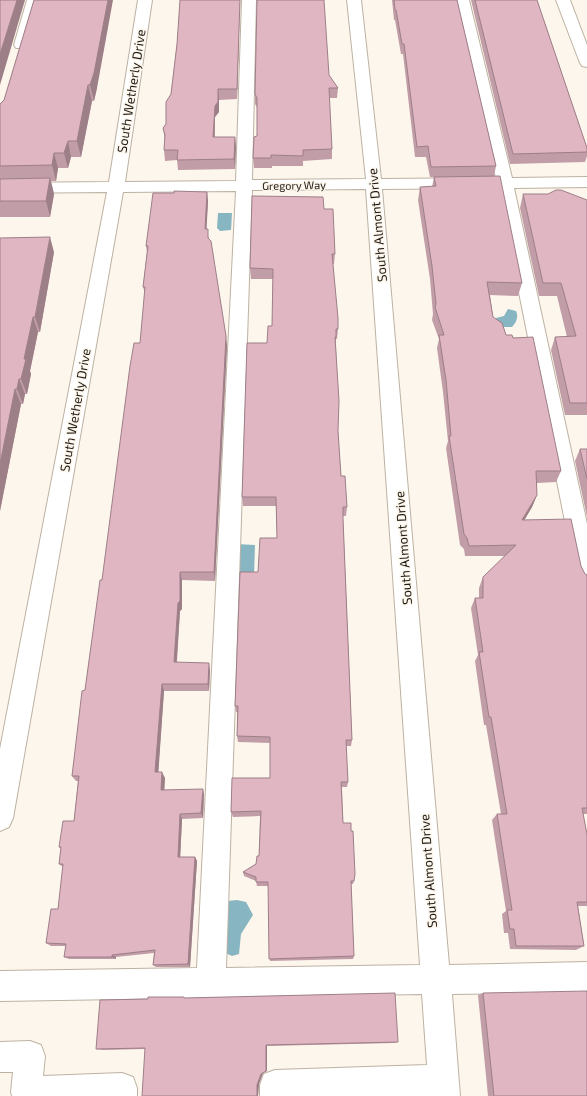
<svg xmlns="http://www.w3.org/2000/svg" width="587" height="1096" font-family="'Exo 2',sans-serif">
<rect width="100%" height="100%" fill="#fdf6ec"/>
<g fill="#87b5c1">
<path d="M218,213H232L231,230L220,231L217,228Z"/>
<path d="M508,309L516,311C519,317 516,323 512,327H498L496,318L504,316Z"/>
<path d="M236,544L255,545L254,576H234Z"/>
<path d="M237,900L246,902L253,915L241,934L239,954L232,956L221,951L228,901Z"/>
</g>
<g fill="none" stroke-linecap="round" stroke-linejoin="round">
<g stroke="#bdb2a2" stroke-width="2">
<g id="minor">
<path d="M27,0H41L28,45L26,48H16L14,45Z"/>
<path d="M138,0H152L125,182L236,181L242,0H256L252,180L366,179L347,0H361L381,179L496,178L455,0H469L512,178L587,177V187L514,188L587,524V586L579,583L576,576L498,188L382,189L449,965L587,962V992L452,994L460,1096H260V1085L264,1074L275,1070L427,1065L422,994L0,1001V971L197,968L236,191L123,192L13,818L9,827L0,831V749L107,192L0,193V183L109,182ZM366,189L420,965L226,968L252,190Z"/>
<path d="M556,0H570L587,45V67L582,66L580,63Z"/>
<path d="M30,1041L41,1045L45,1056L43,1076L122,1073L133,1077L137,1088V1096H12L11,1092L13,1072H0V1042Z"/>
</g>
</g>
<use href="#minor" fill="#fff" fill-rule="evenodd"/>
</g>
<g fill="#c19da8">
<path d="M34,0L97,88L94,101H92L81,157H71L68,168H58L56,181H51L54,194L50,217H0V104L4,100Z"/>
<path d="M180,0H240L237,99L219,100V112L215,117V137H235L236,147L235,169L178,170L177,160L165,161L164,150L165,141L163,128L166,124L171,94L177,44Z"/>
<path d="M392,0H457L496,166L494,176L522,283L518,296L490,295L493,317L506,335L561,471L556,482L537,483V495L532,507L524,520L581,566L585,574L587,575V814H583L587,834V906H578L584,946L576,950L510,949L508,933H504L502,914L506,911L492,820L497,814H501L486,725H484L475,661L478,655L471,608L475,598H479V588L483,577L505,556H465L464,549L460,545L446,448L448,441L443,392L437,348L439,339L432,320L433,314L430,279L418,200L420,187H432L434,177H430L426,157H415L403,54H401L395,20H394Z"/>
<path d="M471,0H537L587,148V156L585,162L510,164Z"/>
<path d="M329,75L338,88L337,98H329L332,149V159L303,161V166H272V168H254L253,158L257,136V107L255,104V94Z"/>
<path d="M207,192L208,202L206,229L209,239L227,346L215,581L182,580V609L180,611L177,662L210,670L209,691H164L158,772L165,778L164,790L204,794L203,818L182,819L180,857H195L197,861L190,967H156L153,965L154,953L116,957V959H69L64,957L66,946H51L46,943L58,909L63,867L59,864L61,849L59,847L74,821L78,781H76L72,776L85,690L102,580L140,343L145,293L143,287L147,252L146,246Z"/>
<path d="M523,194L587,200V415H565L551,350L555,337H567L557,296H539L520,208Z"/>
<path d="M324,209L335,254L334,264H333L338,329L337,339H336V347L338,431L341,476L347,507L346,516H343L352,740L351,746H346L348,782L347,787H342L343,823L351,831L354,881L353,884H351L354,956L353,959L270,961L269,886H257L256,881L244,876L243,872L256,864L259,856L260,816L233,817L231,812L270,778V743L238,742L237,736V712H236L235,706L258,572L277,538L276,506H243L242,497L267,343L272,326L273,279H251L250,268Z"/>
<path d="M0,238L54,252L40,332H38L30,371L31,374L27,394H25L23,404H21L0,511Z"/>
<path d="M580,449H587V517L575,461Z"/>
<path d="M483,993L587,1096H488L478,995Z"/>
<path d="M186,998L398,1042L394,1043L267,1046V1071L263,1073L259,1084L258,1096L145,1049L103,1050L96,1049L148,999Z"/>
</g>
<g fill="#9d7f88">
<path d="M17,0H25L0,85V54Z"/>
<path d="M108,0H113L97,88L94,101L90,85Z"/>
<path d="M240,0L237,99V89Z"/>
<path d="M88,85L92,101L81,157L77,141Z"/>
<path d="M218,89L219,100V112L215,117L214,147L213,137L215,106Z"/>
<path d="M235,137L236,147L235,169L234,159Z"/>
<path d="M68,141L71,157L68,168L64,153Z"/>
<path d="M54,153L58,168L56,181L52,165Z"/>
<path d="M50,178L54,194L50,217L46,201Z"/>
<path d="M207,192L208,202L206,239L205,229Z"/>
<path d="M50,237L54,252L40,332L35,317Z"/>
<path d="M33,317L38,332L30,371L31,374L27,394L21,379L24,359Z"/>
<path d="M226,336L227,346L215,581L214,572Z"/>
<path d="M19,379L25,394L23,404L17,389Z"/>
<path d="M15,389L21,404L0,511V464Z"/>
<path d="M537,495L532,507L518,531L522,520Z"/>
<path d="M180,572L182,580V609L180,611L176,670L174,662Z"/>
<path d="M209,663L210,670L209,691L208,684Z"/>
<path d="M162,684L164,691L158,778L155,772Z"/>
<path d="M162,772L165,778L164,795L161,790Z"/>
<path d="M203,789L204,794L203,818L201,813Z"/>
<path d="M180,814L182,819L180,862L178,857Z"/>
<path d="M195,857L197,861L190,967L188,964Z"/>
<path d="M112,955L116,957V959L112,957Z"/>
<path d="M266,1045L267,1046V1071L263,1073L259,1084L258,1096H257V1085Z"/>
</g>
<g fill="#e0b6c3" stroke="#9d7f88">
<path d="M0,0H17L0,54Z"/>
<path d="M34,0H108L94,73L90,85H88L77,141H68L64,153H54L52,165L0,166V104L4,100Z"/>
<path d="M180,0H240L237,89H218V102L215,106L213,137H235L234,159L177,160L178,150H164L165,135L163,128L166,124V102L171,94L177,44Z"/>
<path d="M257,0H324L329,75L338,88H329L332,149L303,150V156L271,155V158H253L254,137L257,136V98L255,94Z"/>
<path d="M394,0H457L496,166L431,167L428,146L417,147L404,44H402L396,10H395Z"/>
<path d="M475,0H537L587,148V152L513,154Z"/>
<path d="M500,176L522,283L487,282L493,317L502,323L506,335H512L513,338L533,337L561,471H536L537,495L522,520L571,519L581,566L585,574L587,575V808H582L587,834V902H577L584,946H516L514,929H510L507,910H512L497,814H507L491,717H489L479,652H483L475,598H483V577L516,545L469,546L467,538L464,534L449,436H451L446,380L439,335H444L435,307L436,304L432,266L420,187L436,186L434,177Z"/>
<path d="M50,178L46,201H0V179Z"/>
<path d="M556,190H561L587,200V403H570L555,337L576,336L561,283H543L523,194H548Z"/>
<path d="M174,191L207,192L205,229H208V238L211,241L226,336L214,572H180V601L178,603L174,662L209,663L208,684H162L155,772H162L161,790L203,789L201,813L180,814L178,857H195L188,964L153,965L155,950L112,955V957H64L66,944L46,943L51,909H58L63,864H59L61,847H59L63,821H74L79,776H72L82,691L85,690L100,580H102L130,366L134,343H140L145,287H143L148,246H146L153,193H174Z"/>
<path d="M252,196L323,197L324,209H333L335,254H332L338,318V329H336V337H335L339,401L338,431L341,476H345L347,507H343V519L352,740H346L348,782H341L343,823H351V831H353L355,874L354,881H351L354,956L269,959L268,882H256V877L243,872L256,864L257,856H259L261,811L231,812L232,778H270V737L237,736L238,706H235L240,572H258L260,538H277L276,497H242L247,343H267L268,326H272L273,269L250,268Z"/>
<path d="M50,237L35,317H33L24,359H26L21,379H19L17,389H15L0,464V238Z"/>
<path d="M580,449H587V479Z"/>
<path d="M587,991V1096H494L483,993Z"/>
<path d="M395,993L398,1042L266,1045V1071L261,1074L257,1085V1096H142L145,1048L96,1049L100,1000L148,999V997H184V998Z"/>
</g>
<g text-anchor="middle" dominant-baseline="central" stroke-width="3" stroke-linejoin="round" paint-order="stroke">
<g font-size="11" fill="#201c16" stroke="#fdf6ec">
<text transform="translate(294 185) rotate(-1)">Gregory Way</text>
</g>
<g font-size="13" fill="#201c16" stroke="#fdf6ec">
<text transform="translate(131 91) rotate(-81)">South Wetherly Drive</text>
<text transform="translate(377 225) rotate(-95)">South Almont Drive</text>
<text transform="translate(75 410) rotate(-80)">South Wetherly Drive</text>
<text transform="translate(403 548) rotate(-94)">South Almont Drive</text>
<text transform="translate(428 871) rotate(-94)">South Almont Drive</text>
</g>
</g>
</svg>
